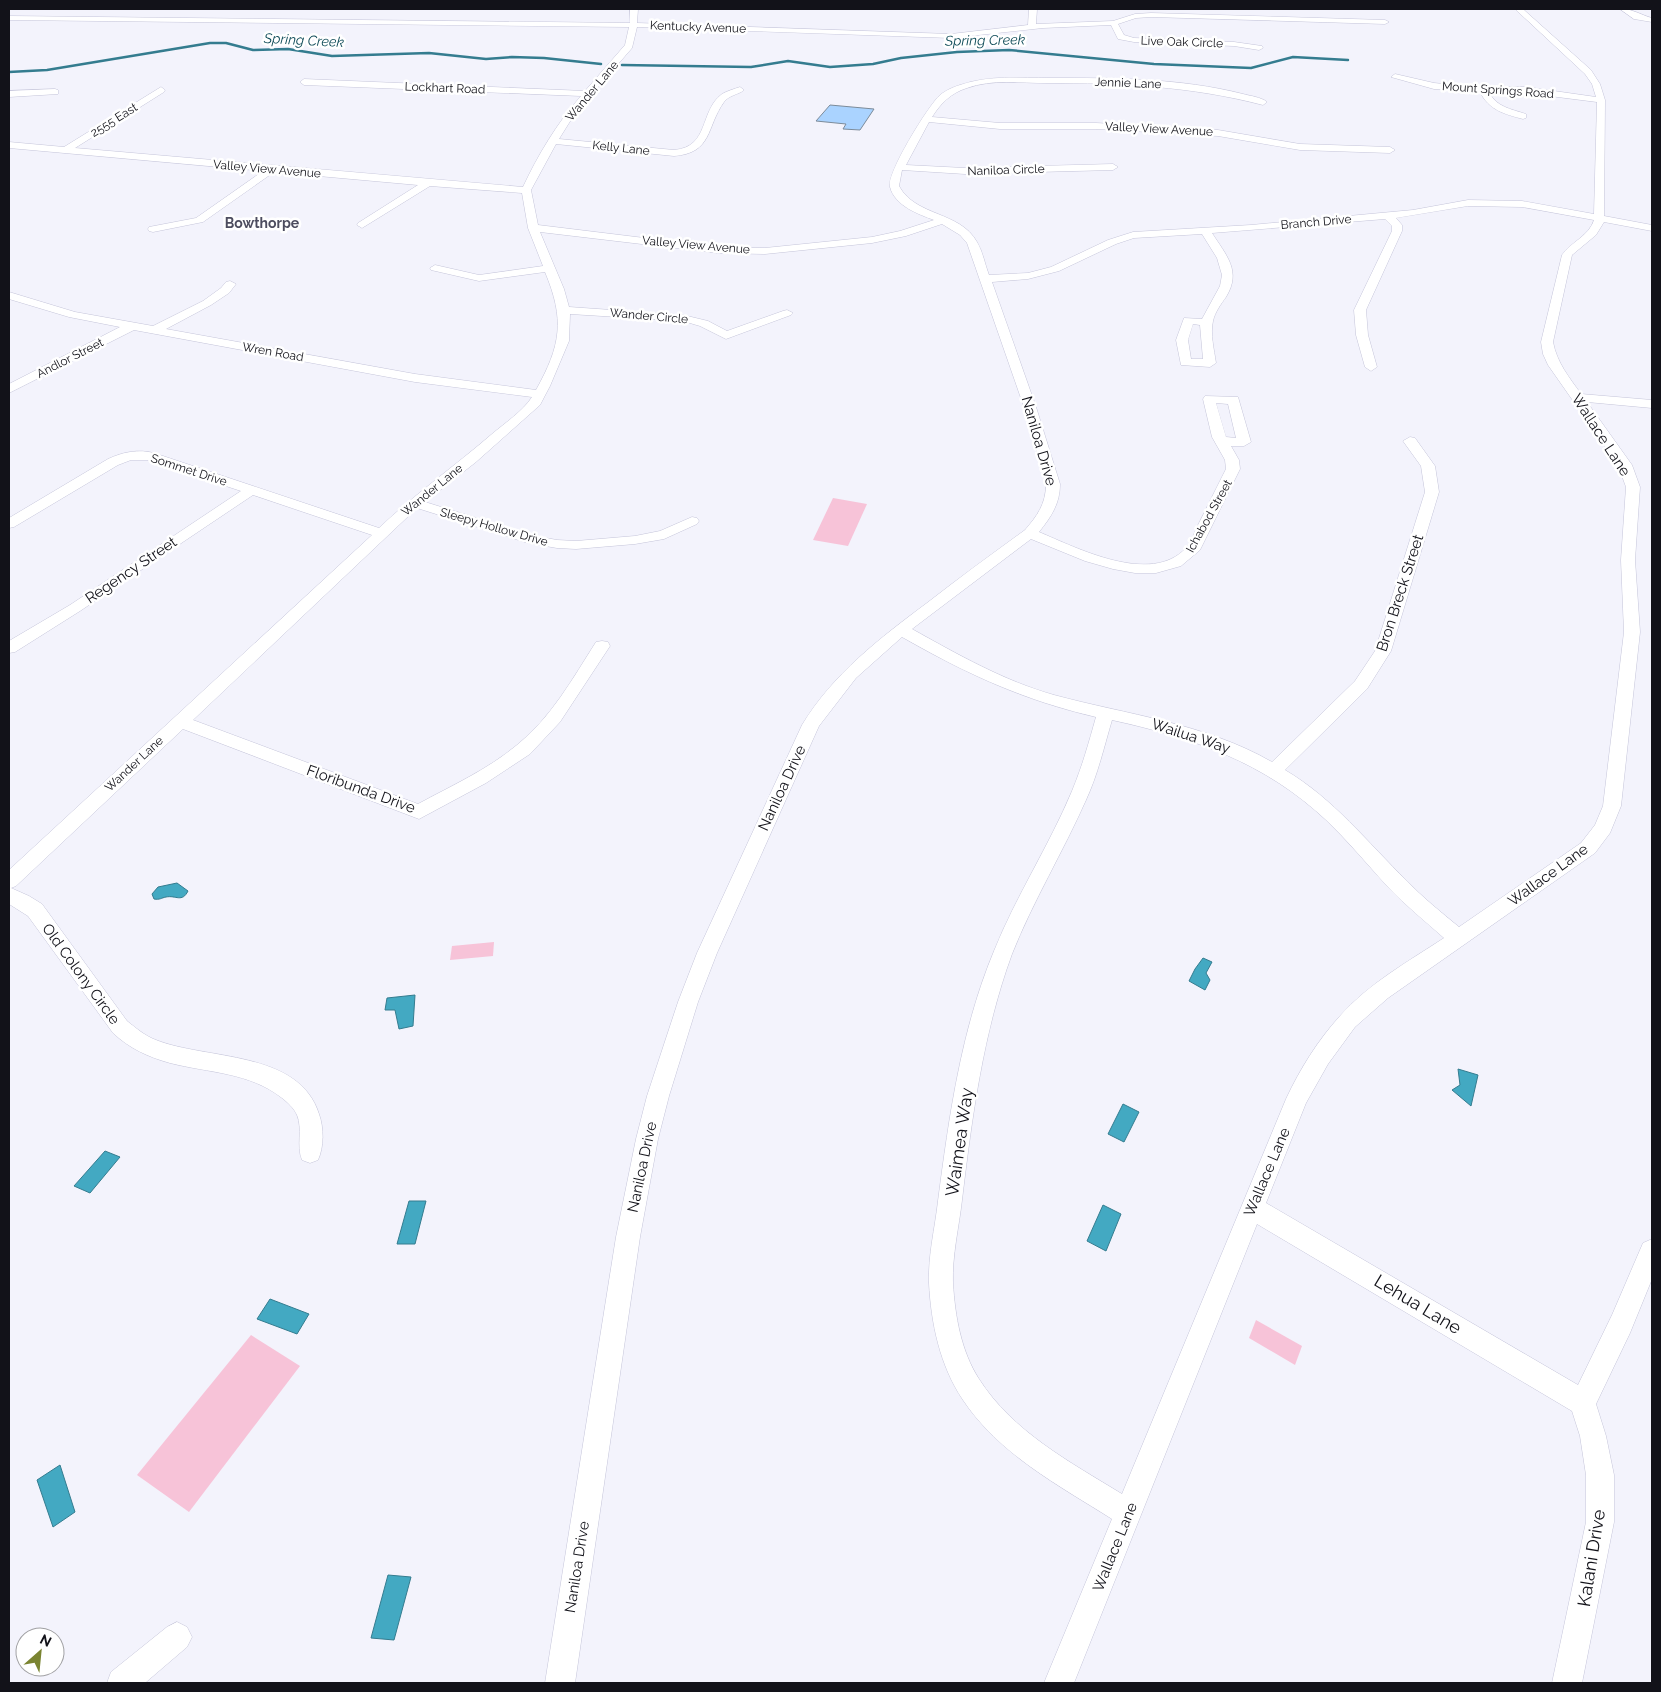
<svg xmlns="http://www.w3.org/2000/svg" width="1661" height="1692" font-family="Raleway,sans-serif">
<rect width="100%" height="100%" fill="#f3f3fc"/>
<g fill="#f7c3d8">
<path d="M833,498L867,504L848,546L813,540Z"/>
<path d="M494,942L493,956L450,960L452,946Z"/>
<path d="M1256,1320L1302,1346L1295,1365L1249,1338Z"/>
<path d="M251,1335L300,1366L189,1512L137,1475Z"/>
</g>
<g fill="#43a9c2" stroke="#347c8f">
<path d="M177,883L188,891C182,903 176,895 166,897C161,898 160,900 154,899L152,894L158,887Z"/>
<path d="M1203,958L1212,962L1206,973L1210,980L1205,990L1189,981L1195,969Z"/>
<path d="M415,995L413,1026L399,1029L395,1010H385L387,998Z"/>
<path d="M1458,1069L1478,1075L1471,1106L1452,1090L1460,1085Z"/>
<path d="M1123,1104L1139,1112L1124,1142L1108,1134Z"/>
<path d="M105,1151L120,1157L90,1193L74,1186Z"/>
<path d="M409,1201H426L415,1244H397Z"/>
<path d="M1103,1205L1121,1214L1106,1251L1087,1241Z"/>
<path d="M270,1299L309,1314L297,1334L257,1319Z"/>
<path d="M60,1465L75,1512L53,1527L37,1480Z"/>
<path d="M388,1575L411,1577L394,1640L371,1638Z"/>
</g>
<g fill="none" stroke-linecap="round" stroke-linejoin="round">
<g stroke="#347c8f" stroke-width="2.5">
<path d="M622,65L751,67L788,61L830,67L873,64L901,58L957,52L1009,50L1154,64L1251,68L1293,57L1348,60"/>
<path d="M9,72L47,70L210,43H226L253,50L288,49L332,56L429,53L486,59L512,57L544,58L601,64"/>
</g>
</g>
<path fill="#aad3ff" stroke="#7c8b9a" d="M830,105L874,109L860,130L843,129L846,124L816,121Z"/>
<g fill="none" stroke-linecap="round" stroke-linejoin="round">
<g stroke="#c5c5da" stroke-width="1">
<g id="minor">
<path d="M630,9H638L637,23L951,34L1028,25L1029,9H1037L1036,24L1113,21L1135,14L1151,13L1385,20L1389,22L1385,24L1151,17L1136,18L1118,24L1124,35L1134,38L1234,42L1262,46L1263,48L1259,50L1234,46L1134,42L1118,39L1111,25L1043,28L951,38L637,27L632,48L574,115L559,139L674,150C710,147 699,111 722,94C727,91 734,89 740,87L744,90C738,95 729,95 724,102C706,127 713,153 674,156L556,144L531,190L538,225L718,247L765,248L872,237L900,231L934,220C918,214 895,206 890,187C886,174 928,106 940,95C945,91 953,87 960,85C989,75 1020,78 1050,78C1114,78 1180,78 1243,94C1250,96 1261,97 1267,102L1263,105C1190,86 1121,83 1046,83C1020,83 992,79 967,88C951,93 941,103 932,117L1000,123H1096L1218,130L1300,144L1390,147L1395,150L1390,153L1300,150L1218,136L1096,129H1000L929,122L906,165L965,168L1113,164L1118,167L1113,170L965,174L902,170L899,186C916,217 960,211 977,242C983,252 985,265 989,275L1028,273L1051,267L1108,240L1133,232L1251,225L1413,210L1468,200L1522,201L1594,214L1597,102L1526,93L1489,92C1496,107 1511,109 1526,114V118L1523,119C1504,114 1489,110 1480,92L1434,89L1391,77L1395,74L1434,83L1463,86L1526,87L1596,97L1592,84L1585,74L1515,9H1523L1591,70L1600,84L1605,100L1604,216L1652,225V231L1604,222L1596,235L1572,255L1553,342C1557,363 1569,377 1581,394L1652,400V408L1587,402L1632,465L1640,487L1635,560L1640,632L1621,806L1610,833L1595,853L1388,998L1355,1027L1328,1064L1306,1103L1266,1203L1578,1385L1612,1315L1643,1243L1652,1239V1279L1630,1333L1596,1404L1606,1436L1614,1475V1522L1582,1683H1552L1586,1522V1475L1580,1436L1572,1411L1257,1224L1074,1683H1044L1112,1519C1058,1485 999,1454 963,1400C940,1366 931,1323 929,1283C928,1255 935,1228 938,1201C949,1117 961,1030 994,951C1016,896 1049,846 1072,791C1082,767 1089,742 1096,717C1023,700 967,674 902,637L856,678L819,726L717,953L698,1002L669,1096L658,1139L640,1237L575,1683H545L616,1237L636,1139L647,1096L678,1002L697,953L802,725C833,674 880,638 927,603C959,578 992,554 1025,530C1037,516 1046,504 1046,484L1024,407L967,243L960,235L942,224L906,236L872,243L765,254L718,253L540,232L564,289L569,307L683,315L708,321L727,331L783,311L787,310L793,313L791,315L726,339L700,326L683,321L570,314L569,341L550,386L540,405L476,462L425,502L535,536L557,540L576,541L635,536L660,531L692,517L697,518L699,521L697,524L664,539L635,544L576,549L557,548L528,543L417,508L193,720L418,804C451,786 487,770 517,745C551,718 573,678 596,642L602,641L608,642L610,646L560,722L530,754L486,783L419,819L183,729L16,886L11,888L29,896L42,904L127,1021C136,1028 145,1036 156,1040C206,1060 299,1050 319,1114C324,1128 324,1147 318,1160L310,1163L302,1160C296,1145 303,1129 297,1115C294,1108 287,1102 282,1098C249,1072 209,1073 170,1063C148,1057 129,1048 113,1033L28,916L9,904V870L372,535L253,495L80,611L15,652L9,653V641L70,605L241,491L147,460H131L118,465L14,527L9,528V518L108,459C123,452 138,449 154,453L379,528C415,494 455,466 492,434C505,423 523,411 532,397L415,382L134,330L9,393V384L120,327L69,317L9,299V292L75,312L153,326L203,301L221,288L226,282L230,281L236,284L229,293L211,305L166,329L415,374L536,390C561,345 565,320 545,272L479,281L431,270L430,268L435,265L479,275L543,266L528,228L522,193L430,186L362,228L357,225L358,223L418,185L274,172L203,222L153,232L149,231L148,229L149,227L196,218L263,171L9,148V142L64,147L161,87L165,90L164,92L75,148L523,187C538,155 557,123 581,96L304,85L300,82L304,79L585,91L625,45L629,27L9,20V16L630,23ZM1468,206L1522,207L1594,220C1589,236 1571,242 1562,255L1541,342L1543,354L1548,365L1618,465L1626,487L1621,560L1624,632L1603,806L1595,825L1581,843L1459,927C1441,912 1423,898 1407,881C1367,842 1334,799 1285,770L1367,689L1391,651L1439,492L1435,466L1415,438L1410,437L1403,441L1421,466L1425,492L1375,651L1355,681L1272,762C1204,723 1128,715 1054,695C1004,681 957,654 912,629L1031,539L1085,561L1113,569L1135,573H1156L1181,566L1200,550L1240,469L1239,460L1231,446H1244L1251,442L1238,397L1205,396L1203,399L1212,437L1225,460L1226,469C1216,488 1207,508 1197,527C1194,534 1191,543 1186,548C1151,586 1077,548 1039,532C1051,517 1060,504 1060,484L1036,407L992,282L1028,279L1059,271L1116,244L1134,238L1202,234L1217,258L1222,275L1220,286L1202,319L1184,318L1176,340L1181,365L1210,367L1216,363C1214,349 1210,334 1213,321C1215,312 1221,304 1226,297C1242,271 1226,255 1212,233L1385,219L1392,226V231L1354,310L1356,335L1365,367L1371,371L1377,367L1368,335L1366,310L1402,231V225L1396,218ZM1193,324L1200,325L1203,359H1191L1188,340ZM1216,403L1228,404L1236,438L1226,437ZM1112,720C1194,738 1264,762 1326,820C1348,841 1367,864 1388,887C1405,905 1425,921 1444,938C1409,961 1368,984 1340,1016C1318,1040 1300,1069 1286,1099L1122,1494C1070,1462 1013,1432 979,1379C961,1351 955,1316 953,1283C952,1255 959,1227 962,1200C972,1117 983,1033 1012,954C1033,901 1063,852 1086,800C1098,774 1104,747 1112,720Z"/>
<path d="M1620,9C1631,8 1641,15 1652,18V22L1634,19Z"/>
<path d="M55,89L58,90V94L9,97V91Z"/>
<path d="M177,1622L187,1627L192,1637L187,1647L145,1683H107L111,1672L167,1627Z"/>
</g>
</g>
<use href="#minor" fill="#fff" fill-rule="evenodd"/>
</g>
<g text-anchor="middle" dominant-baseline="central" stroke-width="5" stroke-linejoin="round" paint-order="stroke">
<g font-size="12" fill="#121219" stroke="#fff">
<text transform="translate(698 27) rotate(2)">Kentucky Avenue</text>
<text transform="translate(1182 42) rotate(2)">Live Oak Circle</text>
<text transform="translate(1128 83) rotate(2)">Jennie Lane</text>
<text transform="translate(445 88) rotate(2)">Lockhart Road</text>
<text transform="translate(1498 90) rotate(4)">Mount Springs Road</text>
<text transform="translate(592 91) rotate(-50)">Wander Lane</text>
<text transform="translate(114 120) rotate(-32)">2555 East</text>
<text transform="translate(1159 129) rotate(3)">Valley View Avenue</text>
<text transform="translate(621 148) rotate(6)">Kelly Lane</text>
<text transform="translate(267 169) rotate(5)">Valley View Avenue</text>
<text transform="translate(1006 170) rotate(-2)">Naniloa Circle</text>
<text transform="translate(1316 222) rotate(-5)">Branch Drive</text>
<text transform="translate(696 245) rotate(5)">Valley View Avenue</text>
<text transform="translate(649 316) rotate(5)">Wander Circle</text>
<text transform="translate(273 352) rotate(10)">Wren Road</text>
<text transform="translate(70 358) rotate(-27)">Andlor Street</text>
<text transform="translate(189 470) rotate(18)">Sommet Drive</text>
<text transform="translate(432 490) rotate(-39)">Wander Lane</text>
<text transform="translate(1209 516) rotate(-61)">Ichabod Street</text>
<text transform="translate(494 527) rotate(16)">Sleepy Hollow Drive</text>
<text transform="translate(134 764) rotate(-43)">Wander Lane</text>
</g>
<g font-size="14" font-style="italic" fill="#0c4956" stroke="#fff">
<text transform="translate(304 40) rotate(3)">Spring Creek</text>
<text transform="translate(985 40) rotate(-1)">Spring Creek</text>
</g>
<g font-size="14" font-weight="bold" fill="#4d4d5f" stroke="#fff">
<text x="262" y="223">Bowthorpe</text>
</g>
<g font-size="15" fill="#121219" stroke="#fff">
<text transform="translate(1601 435) rotate(57)">Wallace Lane</text>
<text transform="translate(1039 441) rotate(74)">Naniloa Drive</text>
<text transform="translate(131 570) rotate(-34)">Regency Street</text>
<text transform="translate(1400 593) rotate(-72)">Bron Breck Street</text>
<text transform="translate(1191 736) rotate(18)">Wailua Way</text>
<text transform="translate(782 788) rotate(-65)">Naniloa Drive</text>
<text transform="translate(361 789) rotate(20)">Floribunda Drive</text>
<text transform="translate(1548 875) rotate(-36)">Wallace Lane</text>
<text transform="translate(81 974) rotate(54)">Old Colony Circle</text>
<text transform="translate(642 1167) rotate(-78)">Naniloa Drive</text>
<text transform="translate(1267 1172) rotate(-67)">Wallace Lane</text>
<text transform="translate(1115 1547) rotate(-68)">Wallace Lane</text>
<text transform="translate(577 1567) rotate(-81)">Naniloa Drive</text>
</g>
<g font-size="18" fill="#121219" stroke="#fff">
<text transform="translate(959 1142) rotate(-82)">Waimea Way</text>
<text transform="translate(1418 1304) rotate(31)">Lehua Lane</text>
<text transform="translate(1591 1558) rotate(-81)">Kalani Drive</text>
</g>
</g>
<rect width="1661" height="1692" fill="none" stroke="#121219" stroke-width="20"/>
<g transform="translate(40 1652) rotate(27)"><circle r="24" fill="#ffffff" stroke="#a0a0a3"/>
<path d="M0-4L9 19L0 12L-9 19Z" fill="#7a8431"/>
<text y="-8" font-size="14" font-weight="bold" text-anchor="middle" fill="#121219">N</text>
</g>
</svg>
